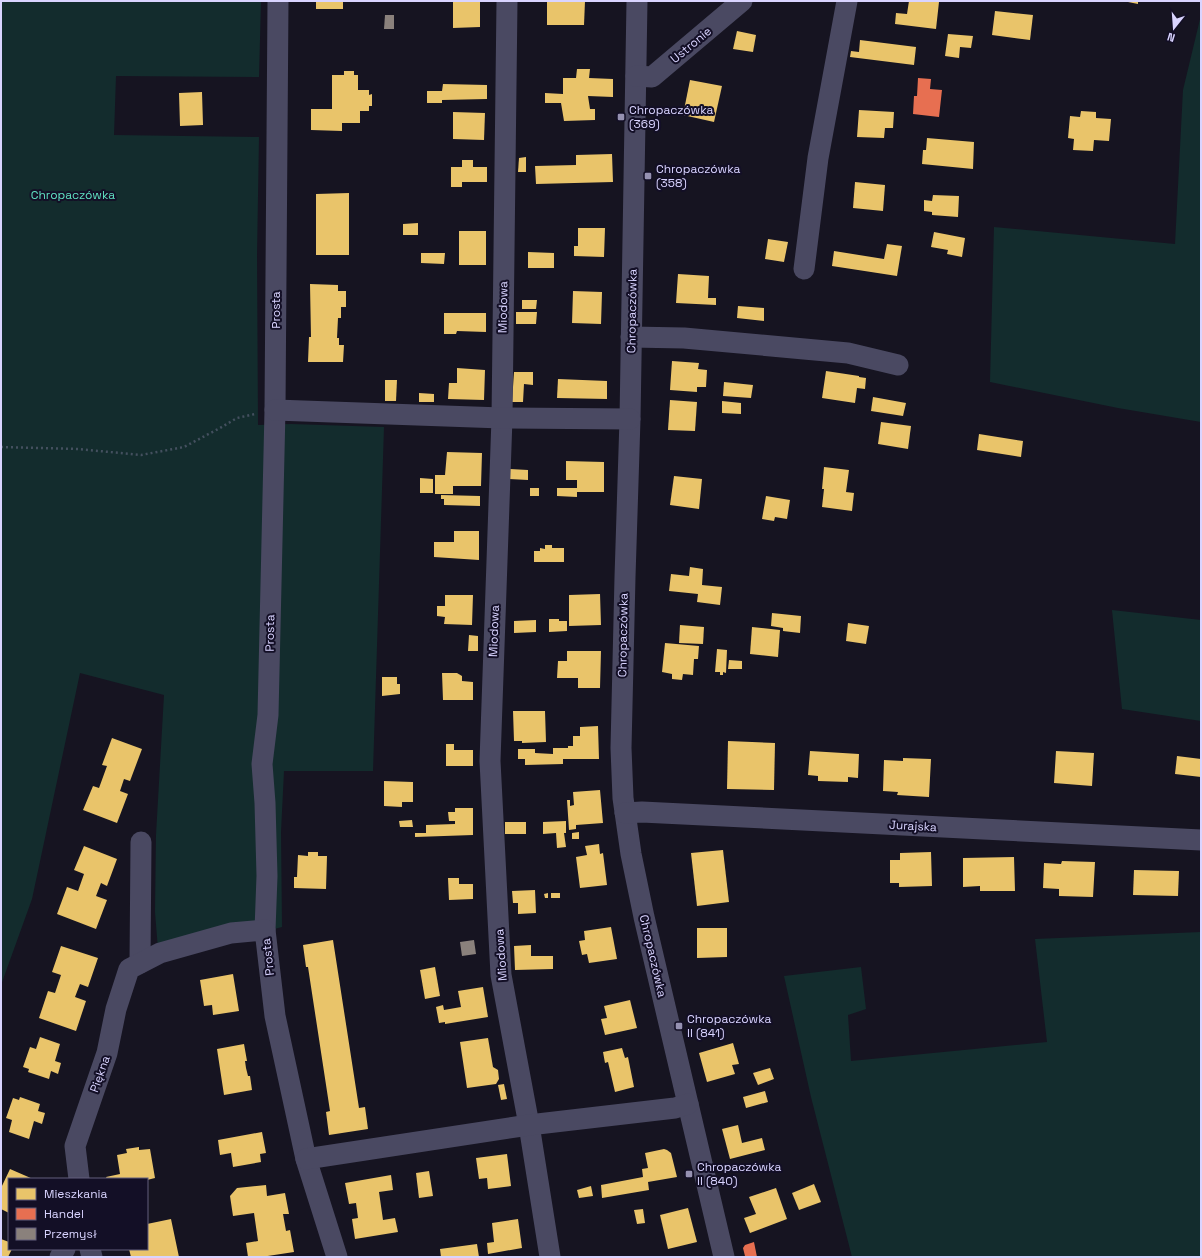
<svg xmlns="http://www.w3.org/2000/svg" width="1202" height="1258" font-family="'Space Grotesk',sans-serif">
<rect width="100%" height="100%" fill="#161421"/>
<g fill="#132c2d">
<path d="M1,1H261L259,77L116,76L114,135L259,137L257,255L258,425L291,424L384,427L373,771H284L281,832L282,927L216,944L159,962L155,912L156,835L164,695L80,673L32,899L1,985Z"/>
<path d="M1201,15V422L1118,408L990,382L994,227L1175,244L1183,90Z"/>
<path d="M1112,610L1201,620V721L1122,709Z"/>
<path d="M1201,932V1257H852L811,1097L784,976L861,967L866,1009L848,1015L851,1061L1047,1042L1035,939Z"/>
</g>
<g fill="#e9c46a">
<rect x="316" y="1" width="27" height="8"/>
<path d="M453,1H480V27L453,28Z"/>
<path d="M547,1H585L584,25H547Z"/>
<path d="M909,1L939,2L936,29L895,24L896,13L907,14Z"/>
<path d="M1123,1H1138V4Z"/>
<path d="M995,11L1033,15L1030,40L992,35Z"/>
<path d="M737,31L756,35L753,52L733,49Z"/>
<path d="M948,34L973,36L971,48L960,47L959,58L945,56Z"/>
<path d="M860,40L916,47L914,65L850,57L851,51L859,52Z"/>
<path d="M577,69H590L589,78L613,79V97L588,96L590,109H595V120L564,121L561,103H545V93L563,94V78H576Z"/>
<path d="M344,71H354V75H358V90H369V95L372,94V106H369V111H360V123H342V131L311,130V109H332V75H344Z"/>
<path d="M690,80L722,86L714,122L683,115Z"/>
<path d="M443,84L487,85V99L442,100V103H427V91H442Z"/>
<path d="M202,92L203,125L180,126L179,93Z"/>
<path d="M859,110L894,112L893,128H885L884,138L857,137Z"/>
<path d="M1081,111L1096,112V118L1111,119L1109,141L1094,140L1093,151L1073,150L1074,139L1068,138L1070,116L1080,117Z"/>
<path d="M453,112L485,113L484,140L453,139Z"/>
<path d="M927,138L974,142L973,169L922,164L923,150H926Z"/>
<path d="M612,154L613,182L536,184L535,166L576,165V155Z"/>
<path d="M526,157V172H518L519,158Z"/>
<path d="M462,160H473V167H487V182H462V187H451V167H462Z"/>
<path d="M855,182L885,185L883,211L853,208Z"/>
<path d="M349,193V255H316V194Z"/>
<path d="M933,195L959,196L958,217L932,215V212L924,211V200L932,201Z"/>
<path d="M418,223V235H403V224Z"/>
<path d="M578,228H605L604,257L574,256V246H578Z"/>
<rect x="459" y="231" width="27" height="34"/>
<path d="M934,232L965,238L962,257L947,254L948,250L931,247Z"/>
<path d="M768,239L788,242L784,262L765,259Z"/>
<path d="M887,244L902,246L897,276L832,266L834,251L884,259Z"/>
<path d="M528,252L554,253V268H528Z"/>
<path d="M421,253H445L444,264L421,263Z"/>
<path d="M678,274L709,276L708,298H716V305L676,303Z"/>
<path d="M310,284L338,285V291H346V307H341V318H338L337,338H339V345H344L343,362H308L309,337H311Z"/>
<path d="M573,291L602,292L601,324L572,323Z"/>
<path d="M522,300H537L536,309H522Z"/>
<path d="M738,306L764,308V321L737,318Z"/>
<path d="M516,312H537L536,324H516Z"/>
<path d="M444,313H486V332L457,331L456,334H444Z"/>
<path d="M672,361L699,363L698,369L707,370L706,387H697V392L670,390Z"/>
<path d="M457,368L485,370L484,400L448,399L449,383H457Z"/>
<path d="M826,371L859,376V377L866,378L865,389L857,388L855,403L822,398Z"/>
<path d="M514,372H533V385L524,384L523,402H512Z"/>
<path d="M558,379L607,381V399L557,398Z"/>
<path d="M385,380H397L396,401H385Z"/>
<path d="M724,382L753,385L751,398L723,396Z"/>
<path d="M419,393L434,394V402H419Z"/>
<path d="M873,397L906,403L903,416L871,411Z"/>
<path d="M670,400L697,402L695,431L668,430Z"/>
<path d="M722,401L741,403V414L722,413Z"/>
<path d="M881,422L911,426L908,449L878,444Z"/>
<path d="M979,434L1023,441L1021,457L977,450Z"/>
<path d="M447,452L482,453L481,486H453V494H435V475H445Z"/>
<path d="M566,461L604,462V492H577V497L557,496V488H577V480H566Z"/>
<path d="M824,467L849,470L846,492L854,493L852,511L822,507L824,489H822Z"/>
<path d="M510,469L528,470V480L509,479Z"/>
<path d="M674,476L702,479L699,509L670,505Z"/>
<path d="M420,478L433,479V493H420Z"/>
<rect x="530" y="488" width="9" height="8"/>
<path d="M441,495L480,496V506L444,505V499H441Z"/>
<path d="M766,496L790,500L787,519L775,517L774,521L762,519Z"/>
<path d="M454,531H479V560L434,557V542H454Z"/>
<path d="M545,545H552V548H564V562H534V551H540V548L545,549Z"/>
<path d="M690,567L703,569L702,585L722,587L720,605L697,602L698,594L669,591L671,574L689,576Z"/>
<path d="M600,594L601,625L569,626V595Z"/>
<path d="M445,595H473L472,625L444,624L445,617L437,616V606H445Z"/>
<path d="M772,613L801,616L800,633L783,631V628L771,626Z"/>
<path d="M549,619H559V621H567V631L549,632Z"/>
<path d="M536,620V632L514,633V621Z"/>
<path d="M848,623L869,626L866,644L846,641Z"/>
<path d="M680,625L704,627L703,644L679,643Z"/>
<path d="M752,627L780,630L778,657L750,654Z"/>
<path d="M469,635L478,636V651H468Z"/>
<path d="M665,643L699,646L698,659H694L693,675L683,674L682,680L672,679V674L662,672Z"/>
<path d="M717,649L727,650L726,673L723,672V675H720V672H715Z"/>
<path d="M567,651H601L600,688H578V678H557L558,661H567Z"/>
<path d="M729,660L742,661V669H728Z"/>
<path d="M442,673H457L462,676V681L473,682V700H443Z"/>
<path d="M382,677H397V684H400V694L382,696Z"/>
<path d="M513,711H545L546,742L522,743V741H514Z"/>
<path d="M598,726L599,759H563V764L525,765V759H518V749H535V753L553,754V748H568V746H573V736H580V727Z"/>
<path d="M112,738L142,749L130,781L124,779L120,791L128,794L117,823L83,810L93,786L99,788L107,766L102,765Z"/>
<path d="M728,741L775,743L774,790L727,789Z"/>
<path d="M446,744H454V750H473V766H446Z"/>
<path d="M810,751L859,754L858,778L848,777V782L818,781V776L808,775Z"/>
<path d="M1056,751L1094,753L1092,786L1054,783Z"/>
<path d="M1177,756L1201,759V777L1175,774Z"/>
<path d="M903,758L931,759L929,797L897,795L898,792L883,791L884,760L903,761Z"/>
<path d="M384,781L413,782V802H402V807L384,806Z"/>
<path d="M600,790L603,823L576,825V829L569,830L567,800H570V806L574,805L573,792Z"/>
<path d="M455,808H473V835L415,837V833H426V825L455,824V821H449L448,812H455Z"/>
<path d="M412,820L413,827H400L399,821Z"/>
<path d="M566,821V833H564L566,847L557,848L556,833L543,834V822Z"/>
<rect x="505" y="822" width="21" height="12"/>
<path d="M579,832V839H572V833Z"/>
<path d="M599,844L600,854L603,853L607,885L580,888L576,857L587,855L585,846Z"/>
<path d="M84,846L117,859L107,886L101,883L96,896L107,900L96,929L57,914L67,887L78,891L84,874L74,870Z"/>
<path d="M723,850L729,902L697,906L691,853Z"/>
<path d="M308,852H318V856H327L326,889L294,888V877H297L298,855L308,856Z"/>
<path d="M931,852L932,886L899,887V883H890V860H900V853Z"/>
<path d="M1014,857L1015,891H980V886L963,887V858Z"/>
<path d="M1062,861L1095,862L1093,897L1059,896V889L1043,888L1044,863L1061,864Z"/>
<path d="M1134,870L1179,871L1178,896L1133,895Z"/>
<path d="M448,878H459V884H473V899L449,900Z"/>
<path d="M535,890L536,913L518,914V903H513L512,891Z"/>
<path d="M548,893V898H545L544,894Z"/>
<rect x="551" y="893" width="9" height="5"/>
<path d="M611,927L617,959L589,963L587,954L582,955L579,941L585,940L584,931Z"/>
<path d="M697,928H727V957L697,958Z"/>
<path d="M333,940L359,1108L365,1107L368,1129L329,1135L326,1112L330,1111L308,967H306L303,945Z"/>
<path d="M531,945V956H553V969L515,970L514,946Z"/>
<path d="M61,946L98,958L88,987L80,984L75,997L86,1001L76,1031L39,1018L48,991L55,993L61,975L52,972Z"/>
<path d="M435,967L440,996L425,999L420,970Z"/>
<path d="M233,974L239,1011L213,1015L212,1005L204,1006L200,980Z"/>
<path d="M483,987L488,1017L445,1024V1022L439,1023L436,1007L443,1005L444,1010L461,1007L458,991Z"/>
<path d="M630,1000L637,1028L605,1035L601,1019L607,1018L604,1006Z"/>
<path d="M40,1037L60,1044L55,1061L61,1063L58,1074L51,1071L49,1079L28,1072L29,1069L23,1067L30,1047L36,1049Z"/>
<path d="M488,1038L493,1067L498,1070L499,1079L496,1084L467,1088L460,1042Z"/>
<path d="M733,1043L739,1064L732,1065L735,1074L707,1082L699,1053Z"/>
<path d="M244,1044L247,1061H245L246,1068L248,1076H250L252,1090L224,1095L217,1049Z"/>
<path d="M622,1048L625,1058L628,1057L634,1087L615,1092L608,1062L605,1063L603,1052Z"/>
<path d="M770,1068L774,1079L758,1085L753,1073Z"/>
<path d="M504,1084L507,1099L501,1100L498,1085Z"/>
<path d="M765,1091L768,1102L746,1108L743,1097Z"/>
<path d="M20,1097L40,1104L38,1111L45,1113L42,1124L34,1121L29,1139L9,1132L12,1120L6,1118L13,1098L19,1100Z"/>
<path d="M738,1125L742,1143L762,1138L765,1150L730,1159L722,1129Z"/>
<path d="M262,1132L266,1153L260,1154L261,1162L233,1167L231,1153L220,1155L218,1140Z"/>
<path d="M139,1147V1150L150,1149L155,1178L147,1180V1179H107L106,1177L120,1174L117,1155L127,1153L126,1149Z"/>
<path d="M664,1149L667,1150L671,1153L677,1177L648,1182L649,1190L602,1198L601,1185L643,1177L642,1169L648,1168L645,1153Z"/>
<path d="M507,1154L511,1186L488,1189L487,1178L479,1179L476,1158Z"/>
<path d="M10,1169L33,1179H9V1213L1,1209V1188Z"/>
<path d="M429,1171L433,1196L419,1198L416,1173Z"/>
<path d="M391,1175L393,1190L379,1192L383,1220L395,1218L398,1232L355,1239L352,1219L358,1218L356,1203L349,1204L345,1183Z"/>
<path d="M814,1184L821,1202L799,1210L792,1193Z"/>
<path d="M266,1185L267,1196L285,1193L289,1214H283L286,1231L290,1230L294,1252L261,1257H248L246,1243L258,1241L254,1213L233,1216L230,1196L237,1188Z"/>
<path d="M591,1186L593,1196L579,1198L577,1190Z"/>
<path d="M776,1188L787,1219L750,1233L744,1218L756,1214L749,1197Z"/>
<path d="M688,1208L697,1242L668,1249L660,1215Z"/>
<path d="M643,1209L645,1223L637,1224L634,1210Z"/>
<path d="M171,1219L179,1257H131L129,1249H147V1224Z"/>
<path d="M518,1219L522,1248L488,1254L487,1243L494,1242L492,1223Z"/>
<path d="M1,1239L9,1242V1249H12L8,1257H1Z"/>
<path d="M477,1244L479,1257H441L440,1249Z"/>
</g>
<g fill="#e76f51">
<path d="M918,78L931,79L930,89L942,90L939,117L913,114L914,96H917Z"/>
<path d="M754,1242L757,1257H747L745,1256L743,1248L745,1245Z"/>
</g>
<g fill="#8a817c">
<path d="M385,15H394V29H384Z"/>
<path d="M474,940L476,954L462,956L460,942Z"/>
</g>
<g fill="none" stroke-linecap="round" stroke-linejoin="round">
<path stroke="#44505f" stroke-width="2.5" stroke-dasharray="2 3" stroke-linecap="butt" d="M1,447L78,449L141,455L184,447L220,428L237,418L255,414"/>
<g stroke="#4a4962" stroke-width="21">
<path d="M278,1L275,410L268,715L262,764L265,803L267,876L265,930L275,1016L306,1159L337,1257"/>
<path d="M507,1L502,418L490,761L501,975L529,1125L550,1257"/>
<path d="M637,1L630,419L625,577L621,748L623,798L631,854L644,917L724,1257"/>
<path d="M636,76L652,77L742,1"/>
<path d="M804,269L818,158L847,1"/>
<path d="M631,337L684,338L848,353L898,365"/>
<path d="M275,410L502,418L630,419"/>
<path d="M625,813L642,812L1201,840"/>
<path d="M140,963L141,842"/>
<path d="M306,1159L529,1125L675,1108L688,1104"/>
<path d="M79,1179L75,1146L107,1053L116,1009L129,969L160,953L231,933L265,930"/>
<path d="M90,1249L92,1257"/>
<path d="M60,1257L65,1249"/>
</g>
</g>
<g fill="#9591b1" stroke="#130f26" stroke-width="1.5">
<rect x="617" y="113" width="8" height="8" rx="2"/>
<rect x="644" y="172" width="8" height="8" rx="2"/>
<rect x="675" y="1022" width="8" height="8" rx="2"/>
<rect x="685" y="1170" width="8" height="8" rx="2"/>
</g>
<g text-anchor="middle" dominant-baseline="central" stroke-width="4" stroke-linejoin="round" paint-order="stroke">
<g font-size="12" fill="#d9d4ff" stroke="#130f26">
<text transform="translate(691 45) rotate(-40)">Ustronie</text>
<text transform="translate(503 307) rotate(-89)">Miodowa</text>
<text transform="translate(276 310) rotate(-90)">Prosta</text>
<text transform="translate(632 311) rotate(-89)">Chropaczówka</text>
<text transform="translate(494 631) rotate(-88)">Miodowa</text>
<text transform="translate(270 633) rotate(-89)">Prosta</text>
<text transform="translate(623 635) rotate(-89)">Chropaczówka</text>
<text transform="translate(913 826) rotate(3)">Jurajska</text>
<text transform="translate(501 955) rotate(-94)">Miodowa</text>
<text transform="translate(653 956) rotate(77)">Chropaczówka</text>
<text transform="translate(268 957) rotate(-96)">Prosta</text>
<text transform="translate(100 1074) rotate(-71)">Piękna</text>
</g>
<g font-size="12" fill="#d9d4ff" stroke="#130f26" text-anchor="start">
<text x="629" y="110">Chropaczówka<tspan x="629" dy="14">(369)</tspan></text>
<text x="656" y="169">Chropaczówka<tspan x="656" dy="14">(358)</tspan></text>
<text x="687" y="1019">Chropaczówka<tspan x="687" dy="14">II (841)</tspan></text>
<text x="697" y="1167">Chropaczówka<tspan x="697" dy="14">II (840)</tspan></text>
</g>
<g font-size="12" fill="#5fe0c0" stroke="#130f26">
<text x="73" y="195">Chropaczówka</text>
</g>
</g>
<rect width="1202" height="1258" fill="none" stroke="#d9d4ff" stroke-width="4"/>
<rect x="8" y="1178" width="140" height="72" fill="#130f26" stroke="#625e7d"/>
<rect x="16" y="1188" width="20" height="12" fill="#e9c46a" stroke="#625e7d"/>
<text x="44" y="1198" font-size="12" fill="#d9d4ff">Mieszkania</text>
<rect x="16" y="1208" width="20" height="12" fill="#e76f51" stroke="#625e7d"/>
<text x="44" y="1218" font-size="12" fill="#d9d4ff">Handel</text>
<rect x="16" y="1228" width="20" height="12" fill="#8a817c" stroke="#625e7d"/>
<text x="44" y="1238" font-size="12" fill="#d9d4ff">Przemysł</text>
<g transform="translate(1174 28) rotate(197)" stroke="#130f26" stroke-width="3" paint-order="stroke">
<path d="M0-3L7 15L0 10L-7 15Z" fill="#d9d4ff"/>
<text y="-6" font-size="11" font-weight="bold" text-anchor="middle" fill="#d9d4ff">N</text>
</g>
</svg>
